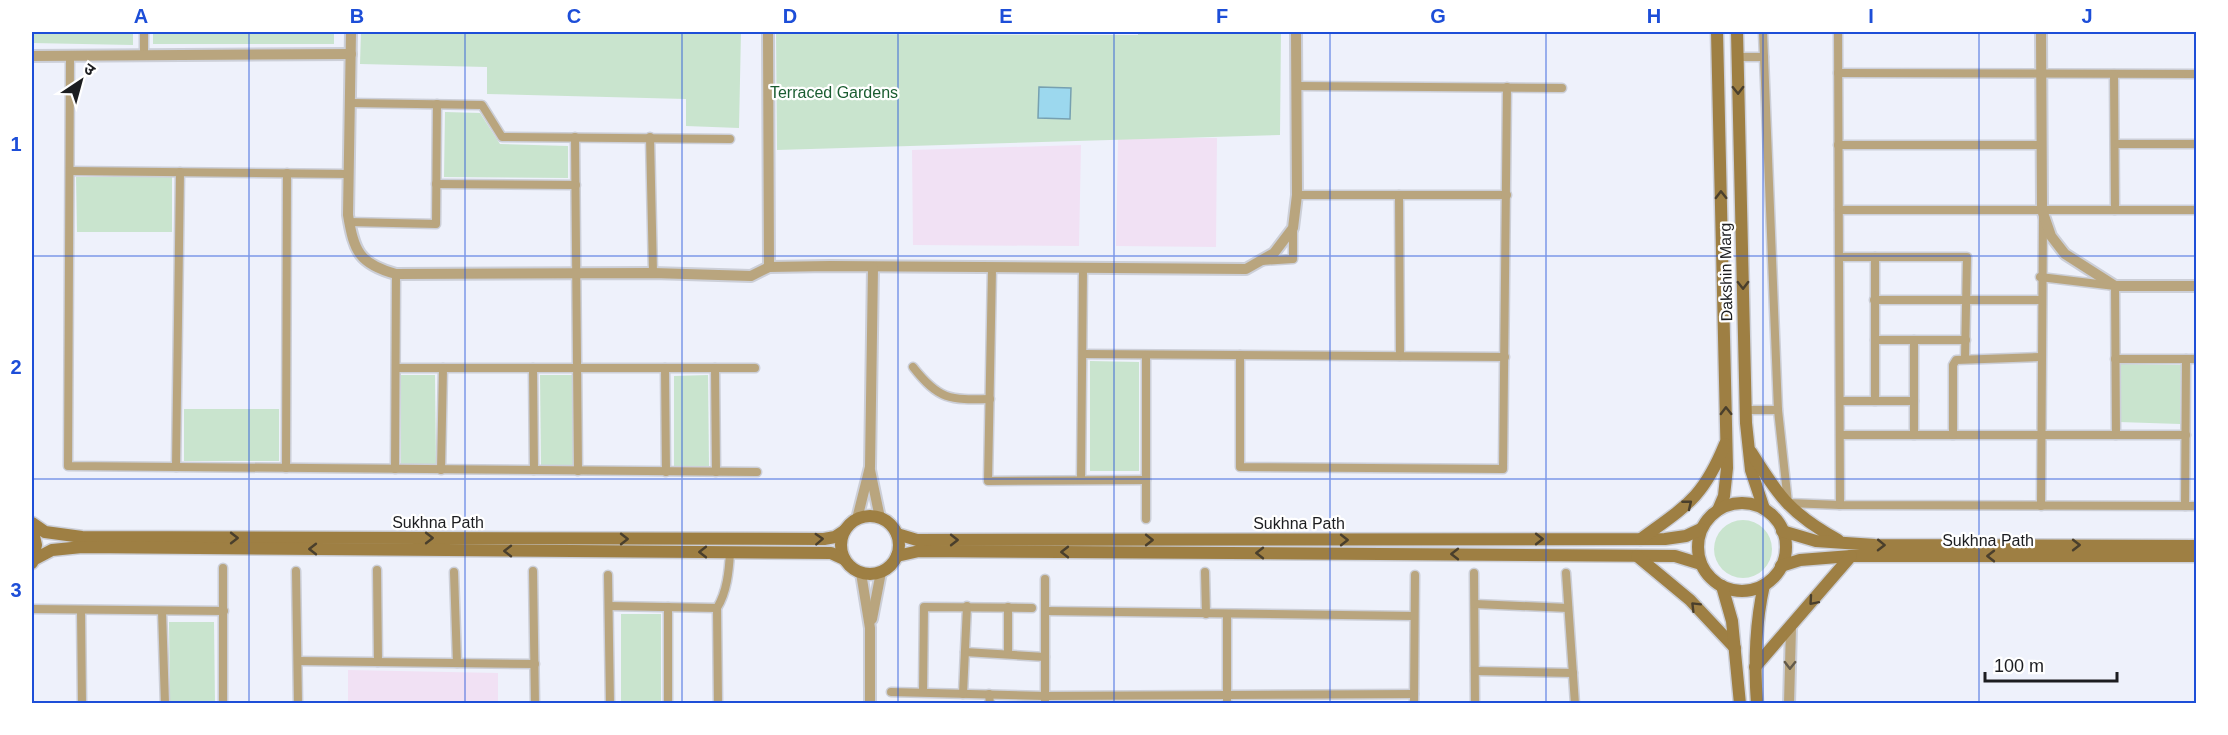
<svg xmlns="http://www.w3.org/2000/svg" width="2228" height="735" font-family="Helvetica,'Noto Sans Devanagari',sans-serif">
<rect width="100%" height="100%" fill="#eef1fb"/>
<g fill="#f1e1f4">
<path d="M1118,138H1217L1216,247L1116,246Z"/>
<path d="M1081,145L1079,246L913,245L912,150Z"/>
<path d="M348,670L498,673V703H348Z"/>
</g>
<g fill="#c9e4ce">
<path d="M32,32H133V45L32,43Z"/>
<rect x="153" y="32" width="181" height="12"/>
<path d="M361,32H741L739,128L686,126V99L487,94V67L360,64Z"/>
<path d="M1138,32H1281L1280,135L777,150L776,34L1138,35Z"/>
<path d="M445,112L480,113L500,144L568,146V178L444,177Z"/>
<path d="M76,177H172V232H77Z"/>
<path d="M1090,361L1139,362V471H1090Z"/>
<path d="M2120,364L2181,365L2180,424L2119,422Z"/>
<path d="M401,375H435L436,465H401Z"/>
<path d="M540,375H574L575,465H541Z"/>
<path d="M708,375L709,466H674V376Z"/>
<rect x="184" y="409" width="95" height="52"/>
<circle cx="1743" cy="549" r="29"/>
<rect x="621" y="614" width="40" height="89"/>
<path d="M169,622H214L215,703H170Z"/>
</g>
<path fill="#9cd8ee" stroke="#76a0b0" stroke-width="1.5" d="M1039,87L1071,88L1070,119L1038,118Z"/>
<g fill="none" stroke-linecap="round" stroke-linejoin="round">
<g stroke="#cccfd8" stroke-width="11">
<g id="minor">
<path d="M144,32V55"/>
<path d="M1763,32L1778,410L1788,503L1840,505L2196,506"/>
<path d="M1838,32L1840,505"/>
<path d="M70,56L68,466L757,472"/>
<path d="M1743,57H1764"/>
<path d="M1838,73L2196,74"/>
<path d="M2114,74L2115,210"/>
<path d="M1297,86L1562,88"/>
<path d="M350,103L482,105L502,137L730,139"/>
<path d="M575,137L578,471"/>
<path d="M650,137L653,273"/>
<path d="M2116,144H2196"/>
<path d="M1838,145H2042"/>
<path d="M70,171L349,174"/>
<path d="M436,184L576,185"/>
<path d="M1297,195H1507"/>
<path d="M1399,195L1400,356"/>
<path d="M1839,210H2196"/>
<path d="M349,222L436,224L437,104"/>
<path d="M1841,257H1967L1965,358"/>
<path d="M1262,261L1293,259V228"/>
<path d="M992,269L988,481L1146,480"/>
<path d="M2040,277L2115,286L2116,435"/>
<path d="M1874,300H2040"/>
<path d="M1875,340H1966"/>
<path d="M1914,340V435"/>
<path d="M1083,354L1505,357"/>
<path d="M1146,355V519"/>
<path d="M1240,355V467L1503,469L1507,87"/>
<path d="M2115,359H2196"/>
<path d="M913,367C939,400 949,400 990,399"/>
<path d="M396,368H755"/>
<path d="M533,368L534,470"/>
<path d="M665,368L666,472"/>
<path d="M715,368L716,472"/>
<path d="M1840,401H1914"/>
<path d="M1875,401V257"/>
<path d="M1746,410H1778"/>
<path d="M1841,435H2186"/>
<path d="M1953,435V365L1956,360L2041,357"/>
<path d="M176,467L180,172"/>
<path d="M286,468L287,173"/>
<path d="M395,469L396,274"/>
<path d="M441,470L443,368"/>
<path d="M1081,479L1083,269"/>
<path d="M2041,506L2043,215"/>
<path d="M2185,506L2186,359"/>
<path d="M223,568V704"/>
<path d="M377,570L378,662"/>
<path d="M296,571L298,704"/>
<path d="M533,571L535,704"/>
<path d="M454,572L457,663"/>
<path d="M1205,572L1206,614"/>
<path d="M1474,573L1475,704"/>
<path d="M1566,573L1575,704"/>
<path d="M608,575L610,704"/>
<path d="M1475,604L1568,608"/>
<path d="M609,606L717,608"/>
<path d="M668,607V704"/>
<path d="M32,609L224,611"/>
<path d="M81,611L82,704"/>
<path d="M162,611L165,704"/>
<path d="M1046,611L1414,616"/>
<path d="M965,652L1045,657"/>
<path d="M1008,654V607"/>
<path d="M298,661L535,664"/>
<path d="M1475,671L1573,673"/>
<path d="M891,692L1045,696L1414,694"/>
<path d="M923,692L924,607L1032,608"/>
<path d="M963,694L967,606"/>
<path d="M989,694L990,704"/>
<path d="M718,704L717,608C727,592 729,571 730,552"/>
<path d="M1045,704V579"/>
<path d="M1227,704V614"/>
<path d="M1414,704L1415,575"/>
</g>
</g>
<g stroke="#cccfd8" stroke-width="14">
<g id="tertiary">
<path d="M351,32L348,215C354,251 359,264 396,274L653,273L751,276L769,267L830,266L1246,269L1274,253L1293,228L1297,195L1296,32"/>
<path d="M768,32L769,267"/>
<path d="M2041,32L2042,210L2051,236L2065,254L2115,286H2196"/>
<path d="M32,56L351,54"/>
<path d="M870,470L880,518"/>
<path d="M857,519L870,467L873,267"/>
<path d="M861,573L870,628V704"/>
<path d="M872,619L881,572"/>
<path d="M1789,704L1791,627"/>
</g>
</g>
<g stroke="#cccfd8" stroke-width="15">
<g id="secondary">
<path d="M1717,32L1727,468L1724,496L1718,510"/>
<path d="M1737,32L1746,423L1751,470L1764,509"/>
<path d="M1751,452C1779,497 1791,514 1838,540"/>
<circle cx="1742" cy="547" r="44"/>
<circle cx="870" cy="545" r="29"/>
<path d="M32,523L45,532L82,537L824,539L835,537L844,531"/>
<path d="M32,527L36,545L32,563"/>
<path d="M1782,531L1816,541L1875,545L2196,546"/>
<path d="M897,534L917,540L1665,539L1686,536L1701,529"/>
<path d="M1641,539C1686,506 1703,498 1725,444"/>
<path d="M897,556L919,551L1675,556L1701,564"/>
<path d="M1637,556L1690,600L1735,648"/>
<path d="M33,560L52,550L82,547L831,553L844,559"/>
<path d="M1781,566L1800,560L1851,556H2196"/>
<path d="M1722,586L1732,621L1740,704"/>
<path d="M1755,667L1851,556"/>
<path d="M1757,704C1754,663 1755,625 1764,585"/>
</g>
</g>
<use href="#minor" stroke="#b9a57e" stroke-width="8"/>
<use href="#tertiary" stroke="#b9a57e" stroke-width="10"/>
<use href="#secondary" stroke="#9e7f43" stroke-width="12"/>
</g>
<defs><path id="oneway-chevron" d="M-2-3.5L2.5 0L-2 3.5" fill="none" stroke-width="1.6" stroke-linecap="round" stroke-linejoin="round" transform="scale(1.5)"/></defs>
<g stroke="#4a3f2c">
<use href="#oneway-chevron" transform="translate(1738 90) rotate(89)"/>
<use href="#oneway-chevron" transform="translate(1721 195) rotate(-91)"/>
<use href="#oneway-chevron" transform="translate(1743 285) rotate(89)"/>
<use href="#oneway-chevron" transform="translate(1726 411) rotate(-91)"/>
<use href="#oneway-chevron" transform="translate(1688 504) rotate(-39)"/>
<use href="#oneway-chevron" transform="translate(234 538)"/>
<use href="#oneway-chevron" transform="translate(429 538)"/>
<use href="#oneway-chevron" transform="translate(624 539)"/>
<use href="#oneway-chevron" transform="translate(819 539) rotate(-3)"/>
<use href="#oneway-chevron" transform="translate(1539 539)"/>
<use href="#oneway-chevron" transform="translate(954 540)"/>
<use href="#oneway-chevron" transform="translate(1149 540)"/>
<use href="#oneway-chevron" transform="translate(1344 540)"/>
<use href="#oneway-chevron" transform="translate(1881 545) rotate(1)"/>
<use href="#oneway-chevron" transform="translate(2076 545)"/>
<use href="#oneway-chevron" transform="translate(313 549) rotate(-180)"/>
<use href="#oneway-chevron" transform="translate(508 551) rotate(-180)"/>
<use href="#oneway-chevron" transform="translate(703 552) rotate(-180)"/>
<use href="#oneway-chevron" transform="translate(1065 552) rotate(-180)"/>
<use href="#oneway-chevron" transform="translate(1260 553) rotate(-180)"/>
<use href="#oneway-chevron" transform="translate(1455 554) rotate(-180)"/>
<use href="#oneway-chevron" transform="translate(1991 556) rotate(180)"/>
<use href="#oneway-chevron" transform="translate(1813 601) rotate(131)"/>
<use href="#oneway-chevron" transform="translate(1695 606) rotate(-135)"/>
</g>
<use stroke="#635a4a" href="#oneway-chevron" transform="translate(1790 665) rotate(91)"/>
<path fill="none" stroke="#1d4ed8" stroke-width="1.5" stroke-opacity="0.55" d="M249,32V704M465,32V704M682,32V704M898,32V704M1114,32V704M1330,32V704M1546,32V704M1763,32V704M1979,32V704M32,256H2196M32,479H2196"/>
<g text-anchor="middle" dominant-baseline="central" stroke-width="4.5" stroke-linejoin="round" paint-order="stroke">
<g font-size="16" fill="#195c30" stroke="#fff">
<text x="834" y="92">Terraced Gardens</text>
</g>
<g font-size="16" fill="#1c1d20" stroke="#fff">
<text transform="translate(1726 272) rotate(-91)">Dakshin Marg</text>
<text x="438" y="522">Sukhna Path</text>
<text x="1299" y="523">Sukhna Path</text>
<text x="1988" y="540">Sukhna Path</text>
</g>
</g>
<rect width="2228" height="735" fill="none" stroke="#ffffff" stroke-width="66"/>
<g transform="translate(81 81) rotate(36)" stroke="#ffffff" stroke-width="4.5" paint-order="stroke">
<path d="M0-4.5L10 22L0 15L-10 22Z" fill="#1c1d20"/>
<text y="-9" font-size="16" font-weight="bold" text-anchor="middle" fill="#1c1d20">उ</text>
</g>
<path d="M1985 672v9h132v-9" fill="none" stroke="#1c1d20" stroke-width="3"/>
<text x="1994" y="672" font-size="18" fill="#1c1d20" stroke="#ffffff" stroke-width="4.5" paint-order="stroke">100 m</text>
<rect x="33" y="33" width="2162" height="669" fill="none" stroke="#1d4ed8" stroke-width="2"/>
<g font-size="20" text-anchor="middle" font-weight="bold" fill="#1d4ed8">
<text x="141" y="23">A</text>
<text x="357" y="23">B</text>
<text x="574" y="23">C</text>
<text x="790" y="23">D</text>
<text x="1006" y="23">E</text>
<text x="1222" y="23">F</text>
<text x="1438" y="23">G</text>
<text x="1654" y="23">H</text>
<text x="1871" y="23">I</text>
<text x="2087" y="23">J</text>
<text x="16" y="151">1</text>
<text x="16" y="374">2</text>
<text x="16" y="597">3</text>
</g>
</svg>
